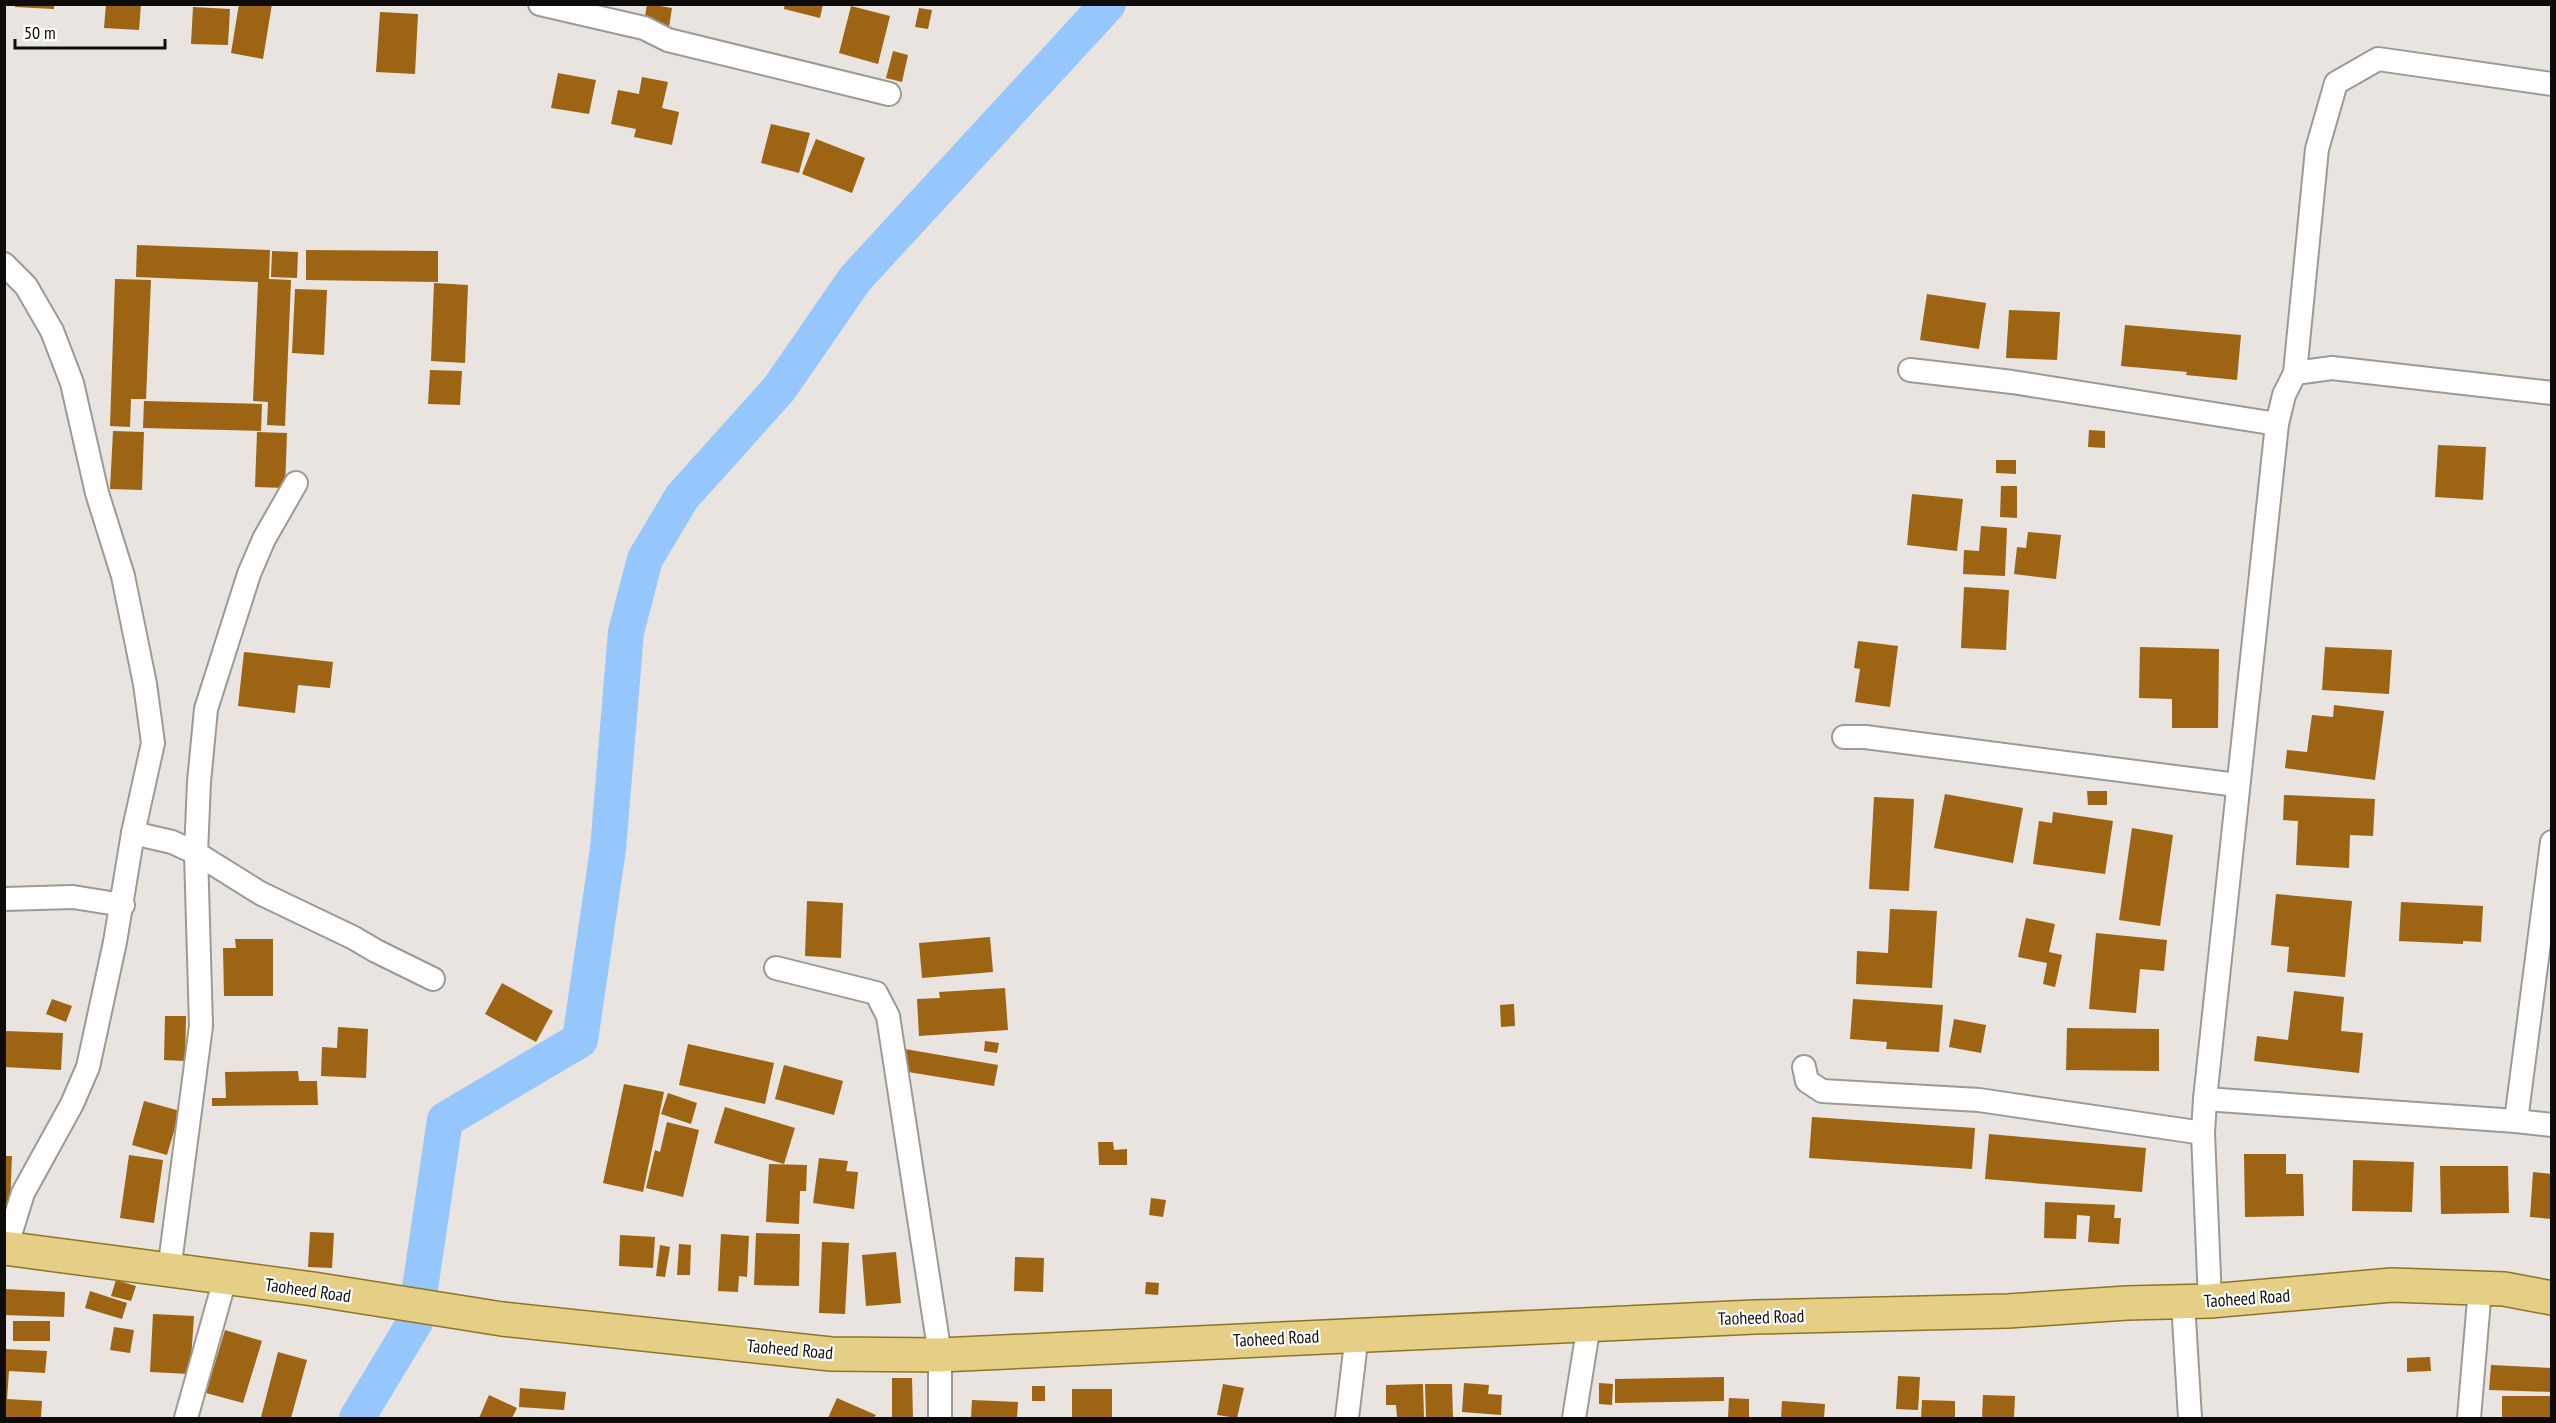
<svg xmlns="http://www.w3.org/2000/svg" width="2556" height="1423" font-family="'PT Sans Narrow',sans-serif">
<rect width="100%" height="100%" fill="#e9e4df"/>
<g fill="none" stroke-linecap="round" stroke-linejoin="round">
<path stroke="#95c7fc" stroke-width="36" d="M357,1418L415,1322L445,1120L580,1040L608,849L626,632L645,559L682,497L779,389L855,279L1108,4"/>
</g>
<g fill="#9c6413">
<path d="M15,4H54V9L15,7Z"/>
<path d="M106,4H141L139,30L104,28Z"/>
<path d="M239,4H272L263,59L231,53Z"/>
<path d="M647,4L672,8L669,27L644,23Z"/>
<path d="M785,4H823L820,18L784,9Z"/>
<path d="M851,6L890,16L878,64L839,53Z"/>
<path d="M193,7L230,9L228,45L191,44Z"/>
<path d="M919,8L932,10L928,29L915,27Z"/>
<path d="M380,12L418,14L415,74L376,72Z"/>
<path d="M893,51L908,55L902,82L886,78Z"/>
<path d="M558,73L596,80L589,114L551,108Z"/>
<path d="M642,77L668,82L662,108L679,112L672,145L634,137L636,129L611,124L618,90L639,94Z"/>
<path d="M771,124L810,133L799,173L761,163Z"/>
<path d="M816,139L865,158L852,193L802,174Z"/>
<path d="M137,245L270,250L269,279L291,280L285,426L267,425L268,402L253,401L258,282L136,277Z"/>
<path d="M306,250L438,251V282L306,280Z"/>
<path d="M272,251L298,252L297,278L271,277Z"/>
<path d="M115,279L151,280L146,399H131L130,427L110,426Z"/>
<path d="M434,283L468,285L465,363L431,361Z"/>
<path d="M295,289L327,290L324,355L292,353Z"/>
<path d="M1927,294L1986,303L1979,349L1920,340Z"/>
<path d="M2009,310L2060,312L2057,360L2006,358Z"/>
<path d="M2125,325L2241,335L2237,380L2186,375L2187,372L2121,366Z"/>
<path d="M430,370L462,371L460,405L428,404Z"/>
<path d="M144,401L262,404L261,431L143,428Z"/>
<path d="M2089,430L2105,431V448L2088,447Z"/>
<path d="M113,431L144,432L142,490L110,489Z"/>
<path d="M257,432L287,433L285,488L255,487Z"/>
<path d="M2438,445L2486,447L2483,500L2435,497Z"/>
<path d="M1996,460H2016V474L1996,473Z"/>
<path d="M2001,486H2017V518L2000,517Z"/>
<path d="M1912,494L1963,499L1957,551L1907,545Z"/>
<path d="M1981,526L2007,528L2005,576L1963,574L1964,550L1979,551Z"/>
<path d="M2028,532L2061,535L2056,579L2014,574L2017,547L2026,548Z"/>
<path d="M1964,587L2009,590L2006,650L1961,648Z"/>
<path d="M1858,641L1898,646L1890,707L1855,702L1860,669L1854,668Z"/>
<path d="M2140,647L2219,649L2218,728H2172V699L2139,698Z"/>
<path d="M2325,647L2392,650L2389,694L2322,690Z"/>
<path d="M244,652L333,662L330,688L298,685L295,713L238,706Z"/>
<path d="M2334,705L2384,711L2375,780L2285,768L2287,750L2307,752L2312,715L2333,717Z"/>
<path d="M2087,791H2107V805H2088Z"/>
<path d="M1945,794L2023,808L2013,863L1934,848Z"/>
<path d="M2284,795L2375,799L2373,836L2350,835L2349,868L2296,865L2298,821L2283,820Z"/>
<path d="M1874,797L1914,799L1909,891L1869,889Z"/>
<path d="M2053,812L2113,821L2105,874L2033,864L2039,821L2052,823Z"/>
<path d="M2132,828L2173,835L2160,926L2119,920Z"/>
<path d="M2276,894L2352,901L2345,977L2287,972L2289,947L2271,945Z"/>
<path d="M807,901L843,903L841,958L805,956Z"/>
<path d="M2401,902L2483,906L2481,942L2463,941V944L2399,941Z"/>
<path d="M1890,909L1937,911L1932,988L1856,984L1857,951L1888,953Z"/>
<path d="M2026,918L2055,924L2049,952L2062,955L2055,987L2043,984L2047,963L2018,957Z"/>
<path d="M2096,933L2167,940L2164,971L2140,969L2136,1013L2089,1009Z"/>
<path d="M990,937L993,972L922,978L919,943Z"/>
<path d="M235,939H273V996H224L223,948H236Z"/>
<path d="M502,983L553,1011L536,1042L485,1014Z"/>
<path d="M1005,988L1008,1030L919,1036L917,999L940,998L939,992Z"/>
<path d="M2294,991L2344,997L2341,1031L2363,1033L2359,1073L2254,1061L2257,1036L2288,1040Z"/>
<path d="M52,999L72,1006L66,1022L46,1014Z"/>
<path d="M1853,999L1943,1005L1939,1052L1886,1049L1887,1042L1850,1039Z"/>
<path d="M1514,1004L1515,1026L1501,1027L1500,1005Z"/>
<path d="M165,1016H186L185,1061L164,1060Z"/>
<path d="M1954,1019L1986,1025L1981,1053L1949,1047Z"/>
<path d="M338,1027L368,1029L366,1078L321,1076L322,1047L337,1048Z"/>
<path d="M2067,1028L2159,1029V1071L2066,1070Z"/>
<path d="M4,1031L63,1033L61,1070L4,1067Z"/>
<path d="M985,1041L999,1043L997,1053L984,1051Z"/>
<path d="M688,1044L774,1063L765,1104L679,1085Z"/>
<path d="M905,1049L998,1065L994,1086L902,1071Z"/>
<path d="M784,1065L843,1081L834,1115L775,1099Z"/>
<path d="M298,1071L299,1081H317L318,1105L212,1106V1098H226L225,1072Z"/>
<path d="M624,1084L664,1092L643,1192L603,1183Z"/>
<path d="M668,1093L697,1103L691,1124L661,1114Z"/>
<path d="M144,1101L180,1111L167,1155L132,1145Z"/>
<path d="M725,1107L795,1128L784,1164L714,1143Z"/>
<path d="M1812,1117L1975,1128L1972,1169L1809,1158Z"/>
<path d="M667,1122L699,1130L683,1197L646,1188L655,1150L660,1152Z"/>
<path d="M1989,1134L2146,1148L2142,1192L1985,1179Z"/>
<path d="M1098,1142H1113L1114,1150L1127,1149V1165H1099Z"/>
<path d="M2244,1154H2286V1174H2303L2304,1216L2245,1217Z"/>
<path d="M129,1155L163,1160L154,1223L120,1218Z"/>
<path d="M4,1156H12L10,1204L4,1203Z"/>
<path d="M819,1158L848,1161L846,1171L858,1172L854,1209L813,1203Z"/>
<path d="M2353,1160L2414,1162L2412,1212L2352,1211Z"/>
<path d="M769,1164L807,1165L806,1191H800L799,1224L766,1222Z"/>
<path d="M2440,1166H2508L2509,1213L2441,1214Z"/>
<path d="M2533,1172L2552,1174V1219L2530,1217Z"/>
<path d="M1151,1198L1166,1200L1163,1217L1149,1215Z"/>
<path d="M2045,1202L2115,1205L2114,1218H2121L2119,1244L2088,1242L2090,1216L2077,1215L2076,1239L2044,1238Z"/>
<path d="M310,1232L334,1233L332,1268L308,1267Z"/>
<path d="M756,1233L800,1234L799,1286L754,1285Z"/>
<path d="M721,1234L749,1236L747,1277L739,1276L738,1292L718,1291Z"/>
<path d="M620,1235L655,1237L653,1268L619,1266Z"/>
<path d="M822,1242L849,1243L845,1314L819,1313Z"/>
<path d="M679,1244L691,1245L690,1275H677Z"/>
<path d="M660,1245L670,1247L665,1277L656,1276Z"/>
<path d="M896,1252L901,1303L866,1306L862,1255Z"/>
<path d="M1015,1257L1044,1258L1043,1292L1014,1291Z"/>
<path d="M116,1280L136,1286L131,1301L111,1296Z"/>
<path d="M1146,1282L1159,1283L1158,1295L1145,1294Z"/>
<path d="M4,1289L65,1292L64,1317L4,1315Z"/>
<path d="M90,1291L127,1303L122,1319L85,1308Z"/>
<path d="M153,1314L194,1316L190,1374L150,1372Z"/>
<rect x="13" y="1321" width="37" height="20"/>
<path d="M114,1327L134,1330L130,1353L110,1350Z"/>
<path d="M225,1330L262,1341L243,1403L206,1393Z"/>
<path d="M4,1349L47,1351L45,1373L9,1371L7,1399L42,1401L41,1418H4Z"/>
<path d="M278,1352L307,1360L291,1418L261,1417Z"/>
<path d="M2430,1357L2431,1371L2407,1372V1358Z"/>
<path d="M2491,1365L2552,1368V1392L2489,1390Z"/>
<path d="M1898,1376L1920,1377L1918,1410L1896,1409Z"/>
<path d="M1724,1377V1401L1615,1403V1379Z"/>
<path d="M892,1378H912L913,1418H892Z"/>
<path d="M1464,1383L1489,1385L1488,1394L1502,1395L1501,1415L1462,1412Z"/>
<path d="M1599,1383L1613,1384L1612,1405L1599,1404Z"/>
<path d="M1223,1384L1244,1388L1237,1418L1217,1415Z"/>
<path d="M1423,1384L1424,1417H1397L1396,1405H1386V1385Z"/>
<path d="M1425,1384H1452L1453,1417L1426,1418Z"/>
<rect x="1032" y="1386" width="13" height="15"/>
<path d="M520,1388L566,1392L564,1410L519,1407Z"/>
<rect x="1072" y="1389" width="40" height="28"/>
<path d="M489,1395L517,1408L512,1418H479Z"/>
<path d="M1983,1395L2015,1396L2014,1418H1982Z"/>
<rect x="2502" y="1396" width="50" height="22"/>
<path d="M837,1398L876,1415L874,1418H828Z"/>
<path d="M1729,1398L1749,1399V1418L1728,1417Z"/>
<path d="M972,1400L1018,1402L1017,1418H971Z"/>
<path d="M1922,1400L1955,1401V1418H1921Z"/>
<path d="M1782,1401L1825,1404L1824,1418H1781Z"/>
</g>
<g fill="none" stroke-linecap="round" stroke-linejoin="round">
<g stroke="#9d9994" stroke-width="26">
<g id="minor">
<path d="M540,4L644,28L668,40L889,94"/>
<path d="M4,264L26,286L52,331L72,383L97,493L123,576L145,684L153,743L133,833L115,942L88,1067L72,1104L23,1193L6,1248"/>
<path d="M1910,370L2012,382L2277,424"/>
<path d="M2295,373L2317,149L2336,83L2378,59L2552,84"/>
<path d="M1844,737H1865L2237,785"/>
<path d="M133,833L172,842L196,853L260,893L354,938L376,951L433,979"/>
<path d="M4,899L73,897L123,905"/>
<path d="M776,968L876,993L888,1016L940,1355V1418"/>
<path d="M1804,1067L1807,1081L1822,1091L1979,1100L2203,1133"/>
<path d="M2205,1099L2516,1121L2552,1125"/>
<path d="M2516,1121L2552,842"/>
<path d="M169,1271L201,1026L196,853L199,782L206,709L249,574L264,539L296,483"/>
<path d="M2210,1301L2203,1133L2205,1099L2277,424L2284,395L2295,373L2332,368L2552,393"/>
<path d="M2183,1302L2190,1418"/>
<path d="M186,1418L225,1279"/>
<path d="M1347,1418L1357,1334"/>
<path d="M1574,1418L1589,1324"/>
<path d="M2469,1418L2480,1288"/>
</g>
</g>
<g stroke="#8e7526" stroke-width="36">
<path id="primary" d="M4,1248L313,1289L502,1319L831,1354L940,1355L1754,1317L2008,1311L2127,1303L2210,1301L2392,1285L2504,1289L2552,1298"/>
</g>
<use href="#minor" stroke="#fff" stroke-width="22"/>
<use href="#primary" stroke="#e5ce86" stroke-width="33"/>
</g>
<g text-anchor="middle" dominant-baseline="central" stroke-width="4.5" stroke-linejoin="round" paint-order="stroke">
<g font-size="18" fill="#0d0c0a" stroke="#fff">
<text transform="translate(308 1290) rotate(8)">Taoheed Road</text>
<text transform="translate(2247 1298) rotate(-4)">Taoheed Road</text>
<text transform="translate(1761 1317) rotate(-2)">Taoheed Road</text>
<text transform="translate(1276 1338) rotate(-3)">Taoheed Road</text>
<text transform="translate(790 1349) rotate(5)">Taoheed Road</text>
</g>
</g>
<rect width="2556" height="1423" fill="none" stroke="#0d0c0a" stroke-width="12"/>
<path d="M15 39v9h150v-9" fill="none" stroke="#0d0c0a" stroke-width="3"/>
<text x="24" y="39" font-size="18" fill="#0d0c0a" stroke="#ffffff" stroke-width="4.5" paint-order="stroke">50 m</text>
</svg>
